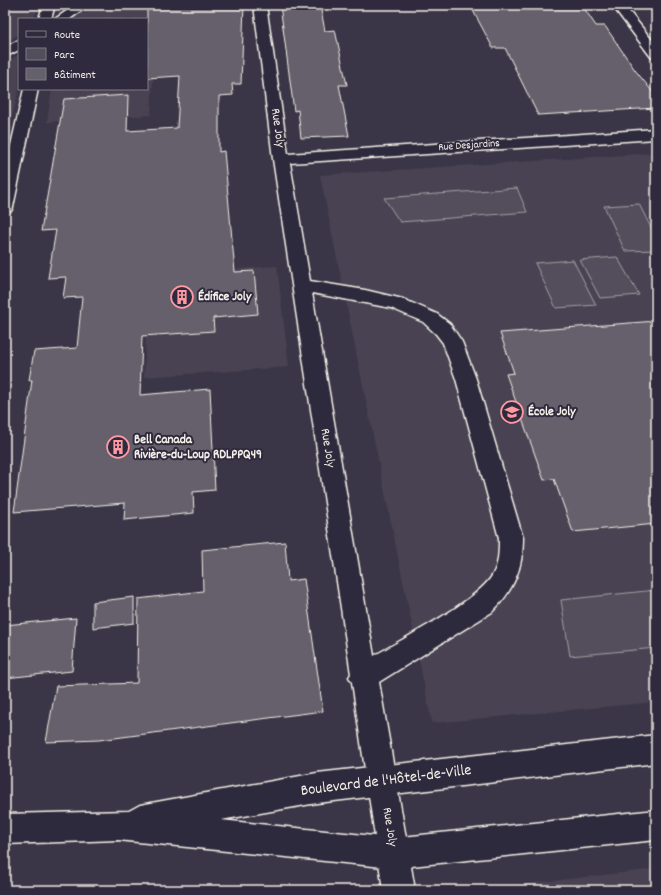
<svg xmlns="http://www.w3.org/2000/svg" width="661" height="895" font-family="Dekko,sans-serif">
<rect width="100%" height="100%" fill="#3b3647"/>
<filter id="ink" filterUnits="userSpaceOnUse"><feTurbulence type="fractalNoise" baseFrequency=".025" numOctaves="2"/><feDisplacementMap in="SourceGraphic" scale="8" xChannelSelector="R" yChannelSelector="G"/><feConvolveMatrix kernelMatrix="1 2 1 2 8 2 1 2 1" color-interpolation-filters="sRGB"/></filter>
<g filter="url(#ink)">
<g fill="#484352">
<path d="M5,5H38L34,19H19V34L5,43Z"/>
<path d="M90,5H197L156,25L151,115L47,122L52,89H147V19H69Z"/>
<path d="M19,55V89L5,146V63Z"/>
<path d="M656,153V702L432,723L320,175Z"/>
<path d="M277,266L289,367L144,377L149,275Z"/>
<path d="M656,869V890H476L482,889Z"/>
</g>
<g fill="#534e5c" stroke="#a4a0a2">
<path d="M517,188L527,212L400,222L384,198Z"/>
<path d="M639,204L656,238V250L625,251L604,206Z"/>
<path d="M617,257L639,295L600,298L580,260Z"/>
<path d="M573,260L596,305L556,308L535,263Z"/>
<path d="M656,590V648L570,656L561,600Z"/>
</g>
<g fill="#65616c" stroke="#f4f1e8">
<path d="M147,5H244L241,84H232L233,95L219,96V152L224,151L235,272L254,271L258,314L213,318L214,331L142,336L140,395L210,389L215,490L193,492L194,513L124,520L125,503L14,512L32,380H29L34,351L77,348L82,297L63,298L66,277L48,278L56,230L41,231L64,99L128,95L127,131L177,128L180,76L147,78Z"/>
<path d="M280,5H320L325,31L335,30L347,85H339L349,136L301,138L298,110L294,111Z"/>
<path d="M470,5H582L596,26H605L635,70L656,96V108L538,115L505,48H493Z"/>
<path d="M656,321V524L573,532L554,479L544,480L506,374L514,373L500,333Z"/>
<path d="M285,542L288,581L304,579L323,711L99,740L46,742L56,686L137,683L138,599L203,591L202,550Z"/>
<path d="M134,597V623L93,628V602Z"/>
<path d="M76,618L72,671L5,678V625Z"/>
</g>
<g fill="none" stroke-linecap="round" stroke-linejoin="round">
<g stroke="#f4f1e8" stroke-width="3">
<g id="minor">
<path d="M254,5H266L288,154L656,129V139L290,163L310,281L365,290L403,299L437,314L450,324L462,342L476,379L523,538C523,568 514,590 492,612L379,682L415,890H383L352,682L349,677L351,674L273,159ZM312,293L391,308L423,322L436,334L443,343L456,379L499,538C499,550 499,564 493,574C480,600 402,639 374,656Z"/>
<path d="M612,5H624L656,45V58L651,57Z"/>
<path d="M24,89H38L13,207L11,211L5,212V171Z"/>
</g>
</g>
<g stroke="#f4f1e8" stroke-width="3">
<g id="major">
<path d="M43,5H55L51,19H39Z"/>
<path d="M75,5H89L70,19H55Z"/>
<path d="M19,40V50L5,57V47Z"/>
<path d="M656,735V763L317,803L221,820L393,838L656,810V840L393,868L118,840L5,844V814L129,811L140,805L317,773Z"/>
</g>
</g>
<use href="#minor" fill="#2f2a3d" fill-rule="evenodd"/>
<use href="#major" fill="#2f2a3d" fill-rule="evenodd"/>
</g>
</g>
<defs>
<g id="building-ring" transform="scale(1.15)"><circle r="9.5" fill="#2f2a3d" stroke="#ff9aa2" stroke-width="1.5"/><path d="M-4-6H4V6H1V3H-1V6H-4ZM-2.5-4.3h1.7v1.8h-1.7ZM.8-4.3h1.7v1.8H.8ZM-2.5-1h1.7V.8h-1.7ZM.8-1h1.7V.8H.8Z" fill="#ff9aa2"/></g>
<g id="school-ring" transform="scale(1.15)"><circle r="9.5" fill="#2f2a3d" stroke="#ff9aa2" stroke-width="1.5"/><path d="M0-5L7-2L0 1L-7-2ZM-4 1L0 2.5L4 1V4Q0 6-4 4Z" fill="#ff9aa2"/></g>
</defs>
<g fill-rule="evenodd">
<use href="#building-ring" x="182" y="297"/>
<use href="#school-ring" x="512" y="412"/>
<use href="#building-ring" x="118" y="447"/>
</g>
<g text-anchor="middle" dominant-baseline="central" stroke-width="4" stroke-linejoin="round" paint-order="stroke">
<g font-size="11" fill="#f4f1e8" stroke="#2f2a3d">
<text transform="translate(469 146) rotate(-4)">Rue Desjardins</text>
</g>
<g font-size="13" fill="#f4f1e8" stroke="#2f2a3d">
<text transform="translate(277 128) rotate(82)">Rue Joly</text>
<text transform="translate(327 448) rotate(81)">Rue Joly</text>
<text transform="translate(389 827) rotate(81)">Rue Joly</text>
</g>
<g font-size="13" font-weight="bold" fill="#f4f1e8" stroke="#2f2a3d" text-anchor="start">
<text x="198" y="297">Édifice Joly</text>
<text x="528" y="412">École Joly</text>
<text x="134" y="440">Bell Canada<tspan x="134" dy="15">Rivière-du-Loup RDLPPQ49</tspan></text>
</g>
<g font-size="16" fill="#f4f1e8" stroke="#2f2a3d">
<text transform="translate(386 781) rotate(-7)">Boulevard de l'Hôtel-de-Ville</text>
</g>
</g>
<rect width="661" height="895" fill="none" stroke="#2f2a3d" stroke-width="20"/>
<rect x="10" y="10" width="641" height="875" fill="none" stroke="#f4f1e8" stroke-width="1.5" filter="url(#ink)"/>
<rect x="18" y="18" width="130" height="72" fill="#2f2a3d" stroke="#7e7a81"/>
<rect x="26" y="31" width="20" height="6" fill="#2f2a3d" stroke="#7e7a81"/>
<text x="54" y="38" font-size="12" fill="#f4f1e8">Route</text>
<rect x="26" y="48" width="20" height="12" fill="#534e5c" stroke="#7e7a81"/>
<text x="54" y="58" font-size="12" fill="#f4f1e8">Parc</text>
<rect x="26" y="68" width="20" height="12" fill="#65616c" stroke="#7e7a81"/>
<text x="54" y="78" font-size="12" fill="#f4f1e8">Bâtiment</text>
</svg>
